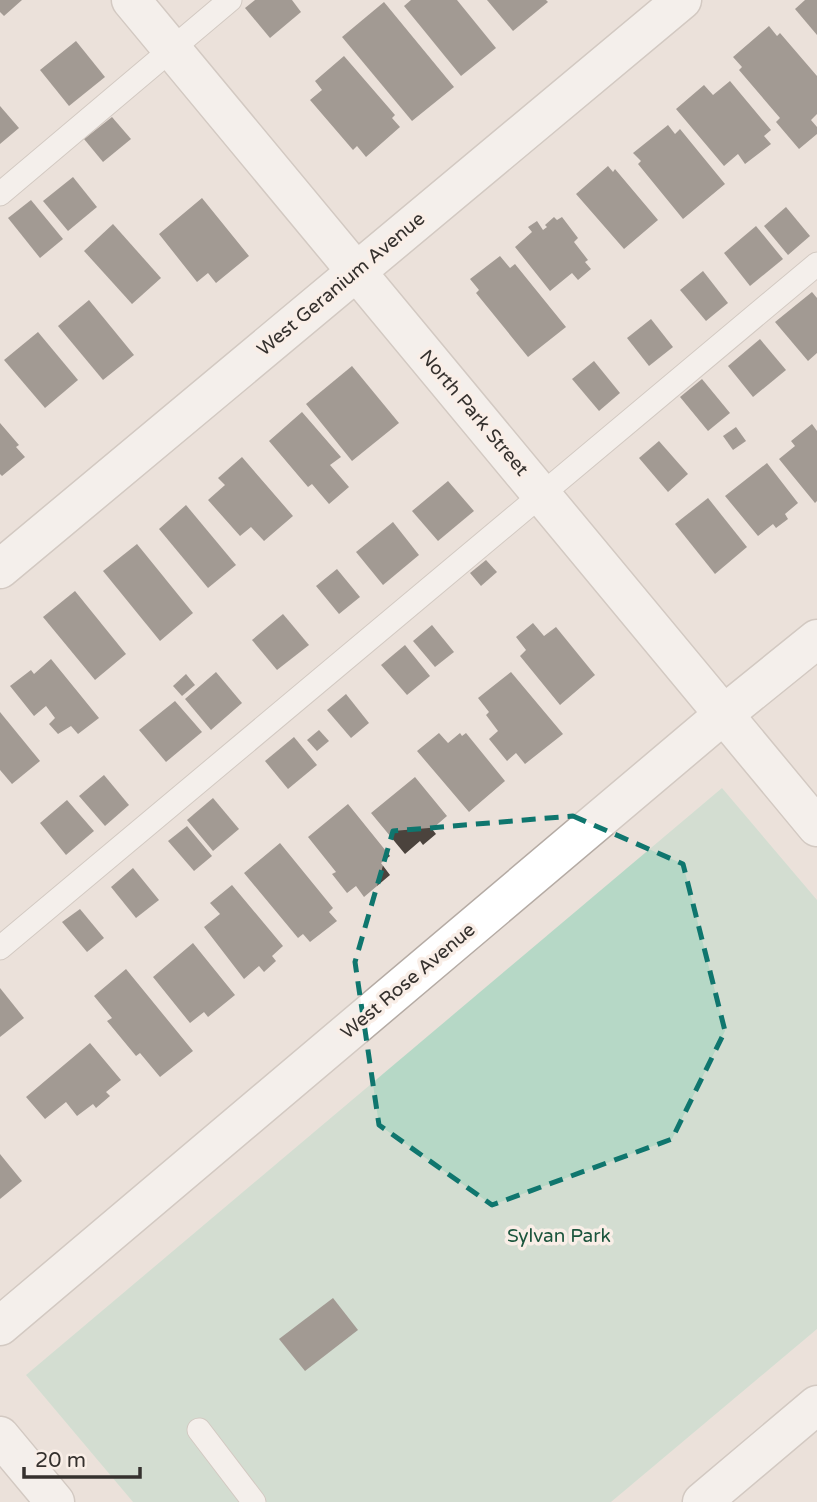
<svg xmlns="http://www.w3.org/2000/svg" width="817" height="1502" font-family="'Varela Round',sans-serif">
<rect width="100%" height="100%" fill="#ebe1da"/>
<path fill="#b6d8c6" d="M722,788L817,900V1329L611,1502H133L26,1375Z"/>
<g fill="#4b433d">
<path d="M0,0H22L4,16L0,12Z"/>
<path d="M255,0H292L301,12L270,38L245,8Z"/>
<path d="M411,0H457L496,48L461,76L404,6Z"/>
<path d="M487,0H546L548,2L513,31Z"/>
<path d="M805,0H817V35L795,9Z"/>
<path d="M384,2L454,87L412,121L342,37Z"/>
<path d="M769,26L777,36L780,33L817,76V114L811,120L817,127V134L799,149L776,122L780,118L739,70L742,67L733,57Z"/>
<path d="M76,41L105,77L69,106L40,70Z"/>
<path d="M344,56L395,115L392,118L400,127L366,157L357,146L353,150L310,100L322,90L315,81Z"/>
<path d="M730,81L771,130L764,136L771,144L745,164L738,154L724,166L676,109L704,85L713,95Z"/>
<path d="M0,106L19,128L0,144Z"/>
<path d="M112,117L131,139L103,162L84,139Z"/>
<path d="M668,125L675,134L680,129L725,184L683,219L638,164L641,161L633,153Z"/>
<path d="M608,166L613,172L615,169L658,220L624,249L576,194Z"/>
<path d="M73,177L97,207L68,231L43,201Z"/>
<path d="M202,198L249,256L216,283L208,273L197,282L159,234Z"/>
<path d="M31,200L63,239L40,258L8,218Z"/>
<path d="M786,207L810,236L788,255L764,226Z"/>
<path d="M554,217L557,220L562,217L578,238L574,242L588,260L585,262L591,269L578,280L572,273L550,291L515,247L532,232L528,227L537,221L543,230L547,227L545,225Z"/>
<path d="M113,224L161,278L132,304L84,251Z"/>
<path d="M756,226L783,259L750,286L724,253Z"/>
<path d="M500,256L510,268L515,264L566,327L528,357L476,293L479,290L470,279Z"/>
<path d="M703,271L728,303L706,321L680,290Z"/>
<path d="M812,292L817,298V353L808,361L775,322Z"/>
<path d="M89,300L134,355L103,380L58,326Z"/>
<path d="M651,319L673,347L649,366L627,338Z"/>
<path d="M38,332L78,380L45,408L4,360Z"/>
<path d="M760,339L786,370L753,397L728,366Z"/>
<path d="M594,361L620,393L599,411L572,379Z"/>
<path d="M352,366L399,423L352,461L306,404Z"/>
<path d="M702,379L730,413L708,431L680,397Z"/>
<path d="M302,412L341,457L330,465L349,487L329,504L312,484L308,487L269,441Z"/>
<path d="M0,423L19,445L16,447L25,457L2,476L0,474Z"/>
<path d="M812,424L817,431V501L815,503L779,459L795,446L791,441Z"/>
<path d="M736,427L746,441L733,450L723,436Z"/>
<path d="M659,441L688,474L668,492L639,458Z"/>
<path d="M242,457L293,516L264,541L251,527L240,536L208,500L225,485L218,478Z"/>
<path d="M767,463L798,503L785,514L788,519L776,528L773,524L758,536L725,496Z"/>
<path d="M448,481L474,511L438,541L412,511Z"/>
<path d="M708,498L747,547L715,574L675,524Z"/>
<path d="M186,505L236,565L208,588L159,529Z"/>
<path d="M393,522L419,555L383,585L356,552Z"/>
<path d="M137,544L193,613L160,641L103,571Z"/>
<path d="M486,560L497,572L481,586L470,573Z"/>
<path d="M337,569L360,597L339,614L316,586Z"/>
<path d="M75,591L126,654L95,680L43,617Z"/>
<path d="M283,614L309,645L277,670L252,640Z"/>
<path d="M533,623L544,636L556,627L595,675L560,705L520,656L526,650L516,637Z"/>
<path d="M432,625L454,652L435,667L413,641Z"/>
<path d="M405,645L430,676L407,695L381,665Z"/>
<path d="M51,659L99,718L78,734L71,726L58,734L49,724L55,718L46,706L34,716L10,686L31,670L34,674Z"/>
<path d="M216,672L242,703L211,730L185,699Z"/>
<path d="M511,672L563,734L525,764L516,753L507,761L489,739L498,731L486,715L489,712L478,698Z"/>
<path d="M186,674L195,685L182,696L173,686Z"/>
<path d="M346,694L369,723L351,738L327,710Z"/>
<path d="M175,701L202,732L166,762L139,730Z"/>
<path d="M0,712L40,761L12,784L0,770Z"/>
<path d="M319,730L329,741L317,751L307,740Z"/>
<path d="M439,733L448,743L460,733L462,736L466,733L505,781L469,812L417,751Z"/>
<path d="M294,737L317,765L288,789L265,761Z"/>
<path d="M104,775L129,805L105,826L79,796Z"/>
<path d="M415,777L447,816L432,829L436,834L423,845L420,841L405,854L371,813Z"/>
<path d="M213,798L239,829L213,851L187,820Z"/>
<path d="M67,800L94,831L66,855L40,823Z"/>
<path d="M348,804L390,856L381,863L390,875L364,897L356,886L347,893L332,874L336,872L308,837Z"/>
<path d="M187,826L212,856L194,871L168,841Z"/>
<path d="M280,843L333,908L329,912L337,921L310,942L303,934L298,938L244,873Z"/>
<path d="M133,868L159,900L136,918L111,887Z"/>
<path d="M232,885L283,946L272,956L276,961L264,972L259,966L244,979L204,927L220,914L210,903Z"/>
<path d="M80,909L104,938L87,952L62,922Z"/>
<path d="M193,943L235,995L208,1017L204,1012L190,1023L153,977Z"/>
<path d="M126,969L193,1051L160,1077L140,1053L136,1056L107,1021L112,1018L94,996Z"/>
<path d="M0,988L24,1018L0,1037Z"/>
<path d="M90,1043L121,1080L106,1092L110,1096L96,1108L93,1104L77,1116L66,1102L45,1119L26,1097Z"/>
<path d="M0,1154L22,1181L0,1199Z"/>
<path d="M333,1298L358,1330L305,1371L279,1339Z"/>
</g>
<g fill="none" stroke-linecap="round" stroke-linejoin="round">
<g stroke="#b5aba4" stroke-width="25">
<g id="lane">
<path d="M0,194L230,0"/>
<path d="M0,948L817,264"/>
<path d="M199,1430L254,1502"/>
</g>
</g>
<g stroke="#b5aba4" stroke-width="41">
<g id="street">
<path d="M131,0L817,827"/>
<path d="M0,569L682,0"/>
<path d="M0,1326L723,715L817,639"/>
<path d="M0,1436L55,1502"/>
</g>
</g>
<g stroke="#b5aba4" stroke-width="41">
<path id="secondary" d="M702,1502L817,1405"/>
</g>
<use href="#lane" stroke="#fff" stroke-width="23"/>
<use href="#street" stroke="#fff" stroke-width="38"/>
<use href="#secondary" stroke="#fff" stroke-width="38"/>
</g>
<path d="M0 0H817V1502H0ZM573,816L683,864L725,1031L672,1139L492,1205L379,1125L355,962L393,831Z" fill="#ebe1da" fill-opacity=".55" fill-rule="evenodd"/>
<path fill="none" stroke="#0f766e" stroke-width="5" stroke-dasharray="14 9" stroke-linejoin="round" d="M573,816L683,864L725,1031L672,1139L492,1205L379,1125L355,962L393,831Z"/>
<g text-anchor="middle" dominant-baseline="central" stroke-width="7" stroke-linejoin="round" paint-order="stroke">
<g font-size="19" fill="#35312e" stroke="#f9eee7">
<text transform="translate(341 284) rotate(-40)">West Geranium Avenue</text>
<text transform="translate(474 413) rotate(50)">North Park Street</text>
<text transform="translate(408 981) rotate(-40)">West Rose Avenue</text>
</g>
<g font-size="19" fill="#1c553d" stroke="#f9eee7">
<text x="559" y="1236">Sylvan Park</text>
</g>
</g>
<path d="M24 1467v10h116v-10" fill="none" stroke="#35312e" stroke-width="3.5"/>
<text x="35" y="1467" font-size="21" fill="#35312e" stroke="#f9eee7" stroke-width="5" paint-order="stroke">20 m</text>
</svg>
